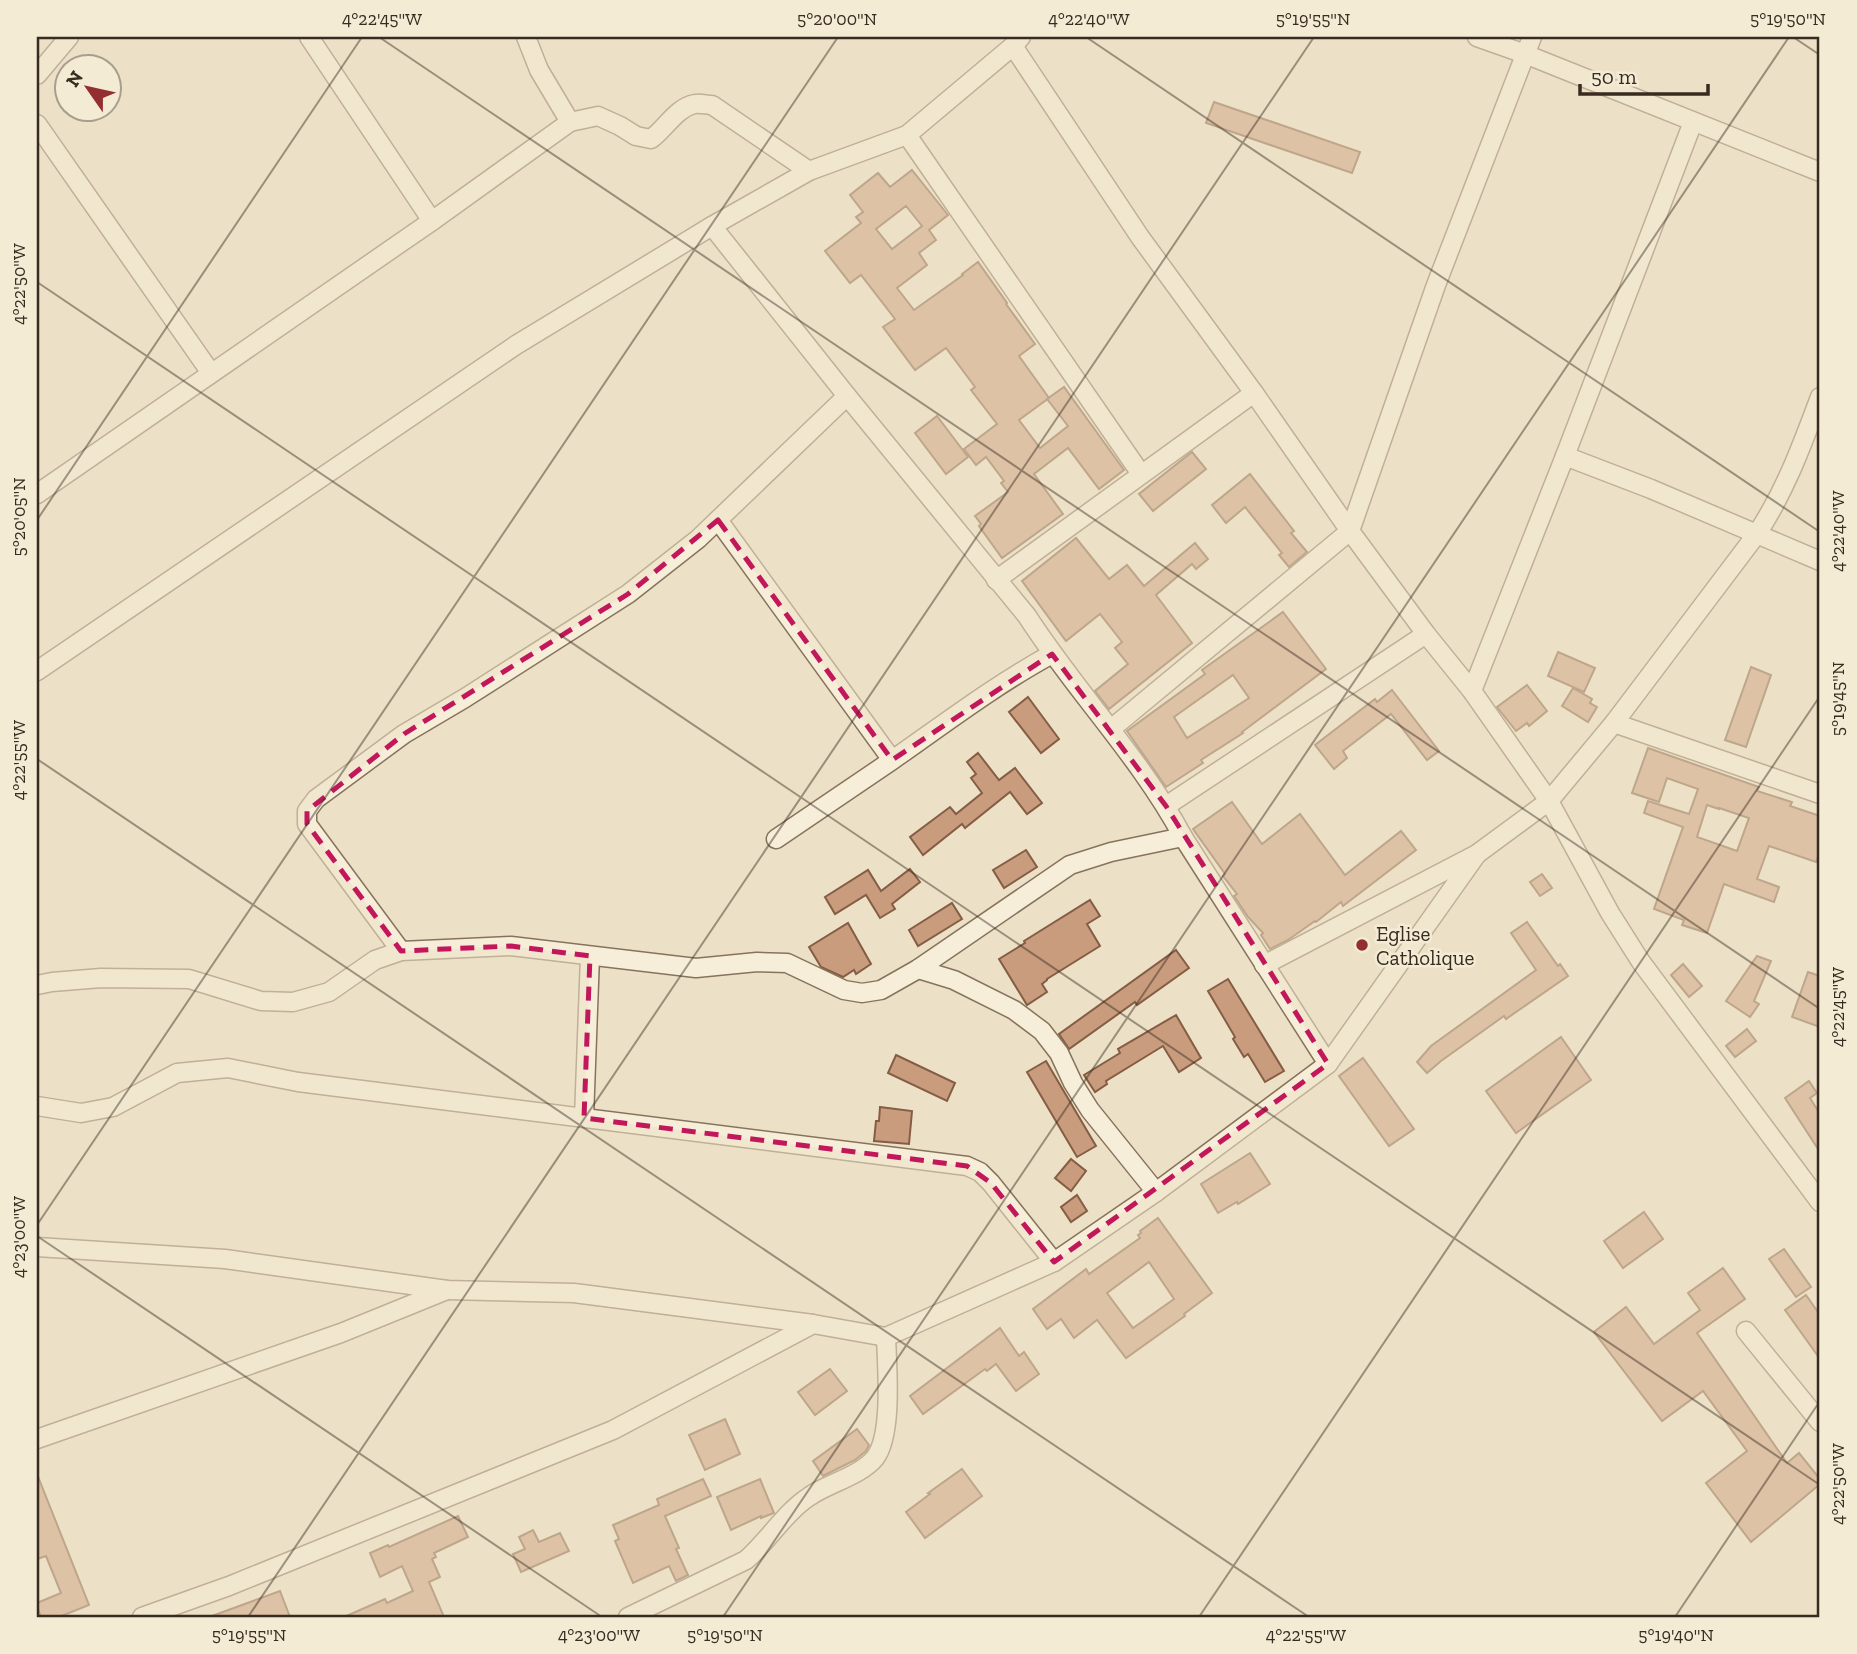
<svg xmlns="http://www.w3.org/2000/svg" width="1857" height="1654" font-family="'Zilla Slab',serif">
<rect width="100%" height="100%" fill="#ece1c6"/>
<g fill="#c99c7e" stroke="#855d44" stroke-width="2" fill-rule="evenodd">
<path d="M1214,102L1360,152L1352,173L1206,123Z"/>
<path d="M912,170L948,215L929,230L936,240L919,253L927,265L897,288L914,310L963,275L962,274L978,262L1007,303L1006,304L1035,344L1019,356L1049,398L1019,420L1040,448L1068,426L1047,399L1064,387L1124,470L1099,489L1068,448L1034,474L1063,514L1002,558L979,526L981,524L975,516L1008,492L1001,483L1004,481L986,457L976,465L964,449L997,424L971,390L975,387L946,348L915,370L883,327L895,319L861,275L850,283L825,251L861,223L856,217L863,212L850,195L878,173L890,187ZM906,206L922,226L892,249L876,229Z"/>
<path d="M937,416L968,457L946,474L915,433Z"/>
<path d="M1192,452L1206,469L1153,511L1139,494Z"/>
<path d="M1250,474L1294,531L1291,533L1307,552L1289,567L1279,555L1282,553L1245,507L1226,523L1212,505Z"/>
<path d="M1076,538L1109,579L1127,565L1144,586L1195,543L1208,559L1196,569L1192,564L1156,595L1192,643L1109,709L1095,691L1128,664L1115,648L1122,642L1100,614L1066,641L1022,581Z"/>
<path d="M1283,612L1326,669L1242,732L1243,733L1201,760L1203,763L1166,787L1127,731L1205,674L1202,670ZM1233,675L1249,698L1187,738L1174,717Z"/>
<path d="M1558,652L1595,668L1584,692L1548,676Z"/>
<path d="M1751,667L1771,675L1746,747L1725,740Z"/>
<path d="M1527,685L1547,711L1529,726L1527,723L1516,731L1497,707Z"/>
<path d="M1573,688L1592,699L1590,703L1597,707L1588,722L1562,706Z"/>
<path d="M1392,690L1439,751L1427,760L1391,714L1343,751L1347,758L1334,769L1315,745L1375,699L1377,702Z"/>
<path d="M1028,697L1059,739L1041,753L1009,712Z"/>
<path d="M1648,748L1759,787L1757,791L1792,802L1790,806L1820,816V851L1816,862L1769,846L1757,879L1779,887L1774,902L1724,884L1707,933L1682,925L1684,920L1654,909L1683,827L1644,813L1648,801L1689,814L1698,789L1667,778L1659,802L1632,793ZM1707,805L1719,809V808L1749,818L1737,851L1697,837Z"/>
<path d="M978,753L999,780L1015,768L1042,803L1027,814L1010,792L965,828L962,824L923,855L910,837L950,807L956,814L982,793L971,778L976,774L967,762Z"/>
<path d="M1232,802L1262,844L1300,814L1345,875L1401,831L1416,850L1343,906L1341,902L1316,922L1315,921L1288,940L1270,949L1261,935L1263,933L1248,917L1234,896L1237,894L1223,876L1225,874L1193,829Z"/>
<path d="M1026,850L1037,867L1004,888L993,870Z"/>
<path d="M910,869L920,882L892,904L895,909L880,918L866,895L835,914L825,897L868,870L881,891Z"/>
<path d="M1542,874L1552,888L1540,896L1530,882Z"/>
<path d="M1090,900L1100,916L1087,924L1100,946L1047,979V980L1042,984L1047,992L1027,1005L999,959L1025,943L1024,941Z"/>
<path d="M952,903L962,919L918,946L909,930Z"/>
<path d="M1527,922L1558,966L1560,964L1568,976L1506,1019L1504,1016L1441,1061L1427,1073L1417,1062L1431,1046L1536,970L1511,933Z"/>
<path d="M848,923L871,964L856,974L854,970L843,977L821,967L809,947Z"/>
<path d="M1176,950L1189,968L1137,1005L1135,1002L1069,1049L1059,1034Z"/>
<path d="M1757,956L1771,961L1754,1001L1759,1004L1750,1017L1726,1001Z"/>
<path d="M1683,964L1702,986L1689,997L1671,975Z"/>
<path d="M1808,972L1820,976V1027L1792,1017Z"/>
<path d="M1228,979L1284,1071L1265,1082L1248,1054L1244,1057L1233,1039L1235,1037L1208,991Z"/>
<path d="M1176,1015L1201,1058L1179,1072L1163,1046L1106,1081L1107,1084L1095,1092L1084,1075L1120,1053L1118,1049Z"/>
<path d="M1747,1029L1756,1041L1735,1057L1726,1046Z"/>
<path d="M1561,1037L1591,1080L1516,1133L1486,1091Z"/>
<path d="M896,1055L955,1083L947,1101L888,1073Z"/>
<path d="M1363,1058L1414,1129L1389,1146L1339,1076Z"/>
<path d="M1046,1061L1096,1146L1077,1157L1027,1072Z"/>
<path d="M1809,1081L1817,1093L1810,1098L1820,1114V1152L1785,1098Z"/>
<path d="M880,1107L912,1111L909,1144L874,1141L876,1121H879Z"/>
<path d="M1250,1153L1270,1184L1238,1204L1237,1202L1218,1213L1201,1184Z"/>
<path d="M1071,1159L1086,1171L1071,1191L1055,1178Z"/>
<path d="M1077,1195L1087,1211L1071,1222L1061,1207Z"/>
<path d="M1644,1212L1663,1239L1623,1268L1604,1241Z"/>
<path d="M1158,1218L1212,1293L1184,1314L1185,1316L1126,1358L1097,1320L1074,1338L1061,1319L1047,1329L1033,1309L1086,1269L1089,1274L1140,1238L1138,1235L1141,1233L1140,1231ZM1149,1262L1174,1299L1133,1328L1107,1293Z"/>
<path d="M1784,1249L1811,1287L1796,1297L1769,1259Z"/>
<path d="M1723,1268L1745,1299L1697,1333L1787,1463L1799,1453L1820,1479V1484L1751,1542L1706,1483L1747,1451L1703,1391L1662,1421L1594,1332L1626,1307L1654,1344L1700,1310L1688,1293Z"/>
<path d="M1806,1295L1820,1315V1359L1785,1310Z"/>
<path d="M1000,1328L1019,1356L1024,1352L1039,1374L1016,1391L996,1364L987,1371L985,1369L923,1414L910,1396Z"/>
<path d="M830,1369L847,1391L815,1415L798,1392Z"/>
<path d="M725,1419L740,1454L705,1470L689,1435Z"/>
<path d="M857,1429L869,1445L866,1451L855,1460L823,1476L813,1461Z"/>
<path d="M962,1469L982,1496L925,1538L906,1512L930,1494L928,1493Z"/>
<path d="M37,1474L89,1605L59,1617H41L37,1606V1603L61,1593L46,1556L37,1559Z"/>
<path d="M703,1479L711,1496L665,1516L679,1548L676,1549L688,1575L676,1581L669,1566L633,1583L615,1541L619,1539L613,1525L659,1505L657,1499Z"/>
<path d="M760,1479L774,1513L761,1518V1516L731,1530L717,1497Z"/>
<path d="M458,1516L468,1537L434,1553L436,1557L432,1559L440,1577L429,1582L444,1617H344L385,1599L387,1603L413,1591L402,1566L380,1577L370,1553L388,1545L389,1547Z"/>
<path d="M533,1530L539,1542L560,1533L569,1551L521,1572L513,1554L525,1549L519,1537Z"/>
<path d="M280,1591L290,1617H213L212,1616Z"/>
</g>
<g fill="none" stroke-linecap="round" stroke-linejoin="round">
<g stroke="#87735d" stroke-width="21">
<g id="street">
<path d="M309,37L432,221"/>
<path d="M526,37L539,70L570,122"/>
<path d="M1021,37L1013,46L907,135L809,171L712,226L847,396L1027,616C1076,692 1140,757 1183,837L1328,1064L1477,854"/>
<path d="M1477,37L1525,54L1820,172"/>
<path d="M1013,46L1140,237L1254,393L1350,531L1426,634L1472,691L1549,801L1610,913L1641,962L1820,1202"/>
<path d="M37,75L69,37"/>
<path d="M37,124L211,373"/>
<path d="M907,135L1141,474"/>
<path d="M1565,456L1651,489L1820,561"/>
<path d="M37,494L432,221L570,122L598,116L620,126L636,136L651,139C665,129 677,107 695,104C700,103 707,105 712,105L809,171"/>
<path d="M718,520L892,760"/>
<path d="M996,580L1254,393"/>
<path d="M37,671L516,345L712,226"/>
<path d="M1472,691L1565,456L1693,122"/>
<path d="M1614,723L1820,794"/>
<path d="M1111,729L1350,531L1436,285L1532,37"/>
<path d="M1166,806L1426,634"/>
<path d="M776,839C814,813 853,787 891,761C944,724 995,685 1052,654"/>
<path d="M401,951L307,824V811L316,799L404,734L465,698L628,594L698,539L847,396"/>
<path d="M1264,965L1477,854L1549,801L1614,723L1756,535C1785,492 1802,445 1820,397"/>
<path d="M918,969L954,980L1014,1010L1042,1031L1059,1053L1073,1083L1090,1110L1156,1192"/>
<path d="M37,985L52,982L101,978L189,979L261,1001L293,1002L329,992L375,960L401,951L511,946L696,968L757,962L787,963L844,990L862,993L881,990L918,969L1070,865L1111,852L1183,837"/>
<path d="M37,1106L81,1113L113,1107L177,1073L228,1068L298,1082L967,1166L980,1172L991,1183L1054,1262"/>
<path d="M584,1118L590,956"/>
<path d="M37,1247L225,1259L447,1290L574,1293L813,1324L886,1337L1054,1262L1156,1192L1328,1064"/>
<path d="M1746,1331L1820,1422"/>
<path d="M37,1439L341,1333L447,1290"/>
<path d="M142,1617L229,1586L613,1430L813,1324"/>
<path d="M628,1617L746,1560C768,1541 785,1512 810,1496C829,1483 860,1476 875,1458C893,1435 887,1366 886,1337"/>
</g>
</g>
<use href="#street" stroke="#f7eed9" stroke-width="18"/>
</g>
<path d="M0 0H1857V1654H0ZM718,520L892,760L1052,654L1166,806L1328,1064L1054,1262L991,1183L967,1166L584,1118L590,956L511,946L401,951L307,824V811L404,734L628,594Z" fill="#ece1c6" fill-opacity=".55" fill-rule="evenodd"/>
<path fill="none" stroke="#c2185b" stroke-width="5" stroke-dasharray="14 9" stroke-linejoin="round" d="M718,520L892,760L1052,654L1166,806L1328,1064L1054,1262L991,1183L967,1166L584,1118L590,956L511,946L401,951L307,824V811L404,734L628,594Z"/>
<path fill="none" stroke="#382b20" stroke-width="2" stroke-opacity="0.45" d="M379,37L1820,1009M1086,37L1820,532M1793,37L1820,55M37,282L1820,1485M37,520L362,37M37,759L1309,1617M37,1225L838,37M37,1236L602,1617M248,1617L1314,37M723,1617L1789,37M1199,1617L1820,696M1675,1617L1820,1401"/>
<circle fill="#932f31" stroke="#f4ebd5" stroke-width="2.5" cx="1362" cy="945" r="7"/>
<g text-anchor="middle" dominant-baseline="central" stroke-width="5" stroke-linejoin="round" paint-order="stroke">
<g font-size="21" fill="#382b20" stroke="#f4ebd5" text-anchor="start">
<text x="1376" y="933">Eglise<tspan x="1376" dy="24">Catholique</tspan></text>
</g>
</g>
<rect width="1857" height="1654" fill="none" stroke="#f4ebd5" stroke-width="77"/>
<g transform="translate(88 88) rotate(304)"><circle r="33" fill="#f4ebd5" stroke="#a99e8d" stroke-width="2"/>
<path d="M0-5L12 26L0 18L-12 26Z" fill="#932f31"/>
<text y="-10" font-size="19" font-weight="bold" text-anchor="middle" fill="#382b20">N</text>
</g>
<path d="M1580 84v10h128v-10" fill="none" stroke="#382b20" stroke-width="3.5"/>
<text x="1591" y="84" font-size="21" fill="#382b20" stroke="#f4ebd5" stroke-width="5" paint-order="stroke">50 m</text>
<rect x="38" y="38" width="1780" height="1578" fill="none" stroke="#382b20" stroke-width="2.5"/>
<g font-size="18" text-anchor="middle" fill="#382b20">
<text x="382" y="25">4°22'45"W</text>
<text x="837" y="25">5°20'00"N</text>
<text x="1089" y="25">4°22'40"W</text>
<text x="1313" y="25">5°19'55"N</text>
<text x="1788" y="25">5°19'50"N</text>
<text transform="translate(19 284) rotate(-90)" y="6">4°22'50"W</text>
<text transform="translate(19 517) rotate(-90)" y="6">5°20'05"N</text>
<text transform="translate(1838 531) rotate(-90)" y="6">4°22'40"W</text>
<text transform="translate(1838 699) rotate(-90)" y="6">5°19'45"N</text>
<text transform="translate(19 760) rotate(-90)" y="6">4°22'55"W</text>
<text transform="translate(1838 1007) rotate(-90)" y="6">4°22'45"W</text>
<text transform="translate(19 1237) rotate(-90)" y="6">4°23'00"W</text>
<text transform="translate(1838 1484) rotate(-90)" y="6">4°22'50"W</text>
<text x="249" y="1641">5°19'55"N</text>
<text x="599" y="1641">4°23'00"W</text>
<text x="725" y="1641">5°19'50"N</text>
<text x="1306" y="1641">4°22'55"W</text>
<text x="1676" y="1641">5°19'40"N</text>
</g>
</svg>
